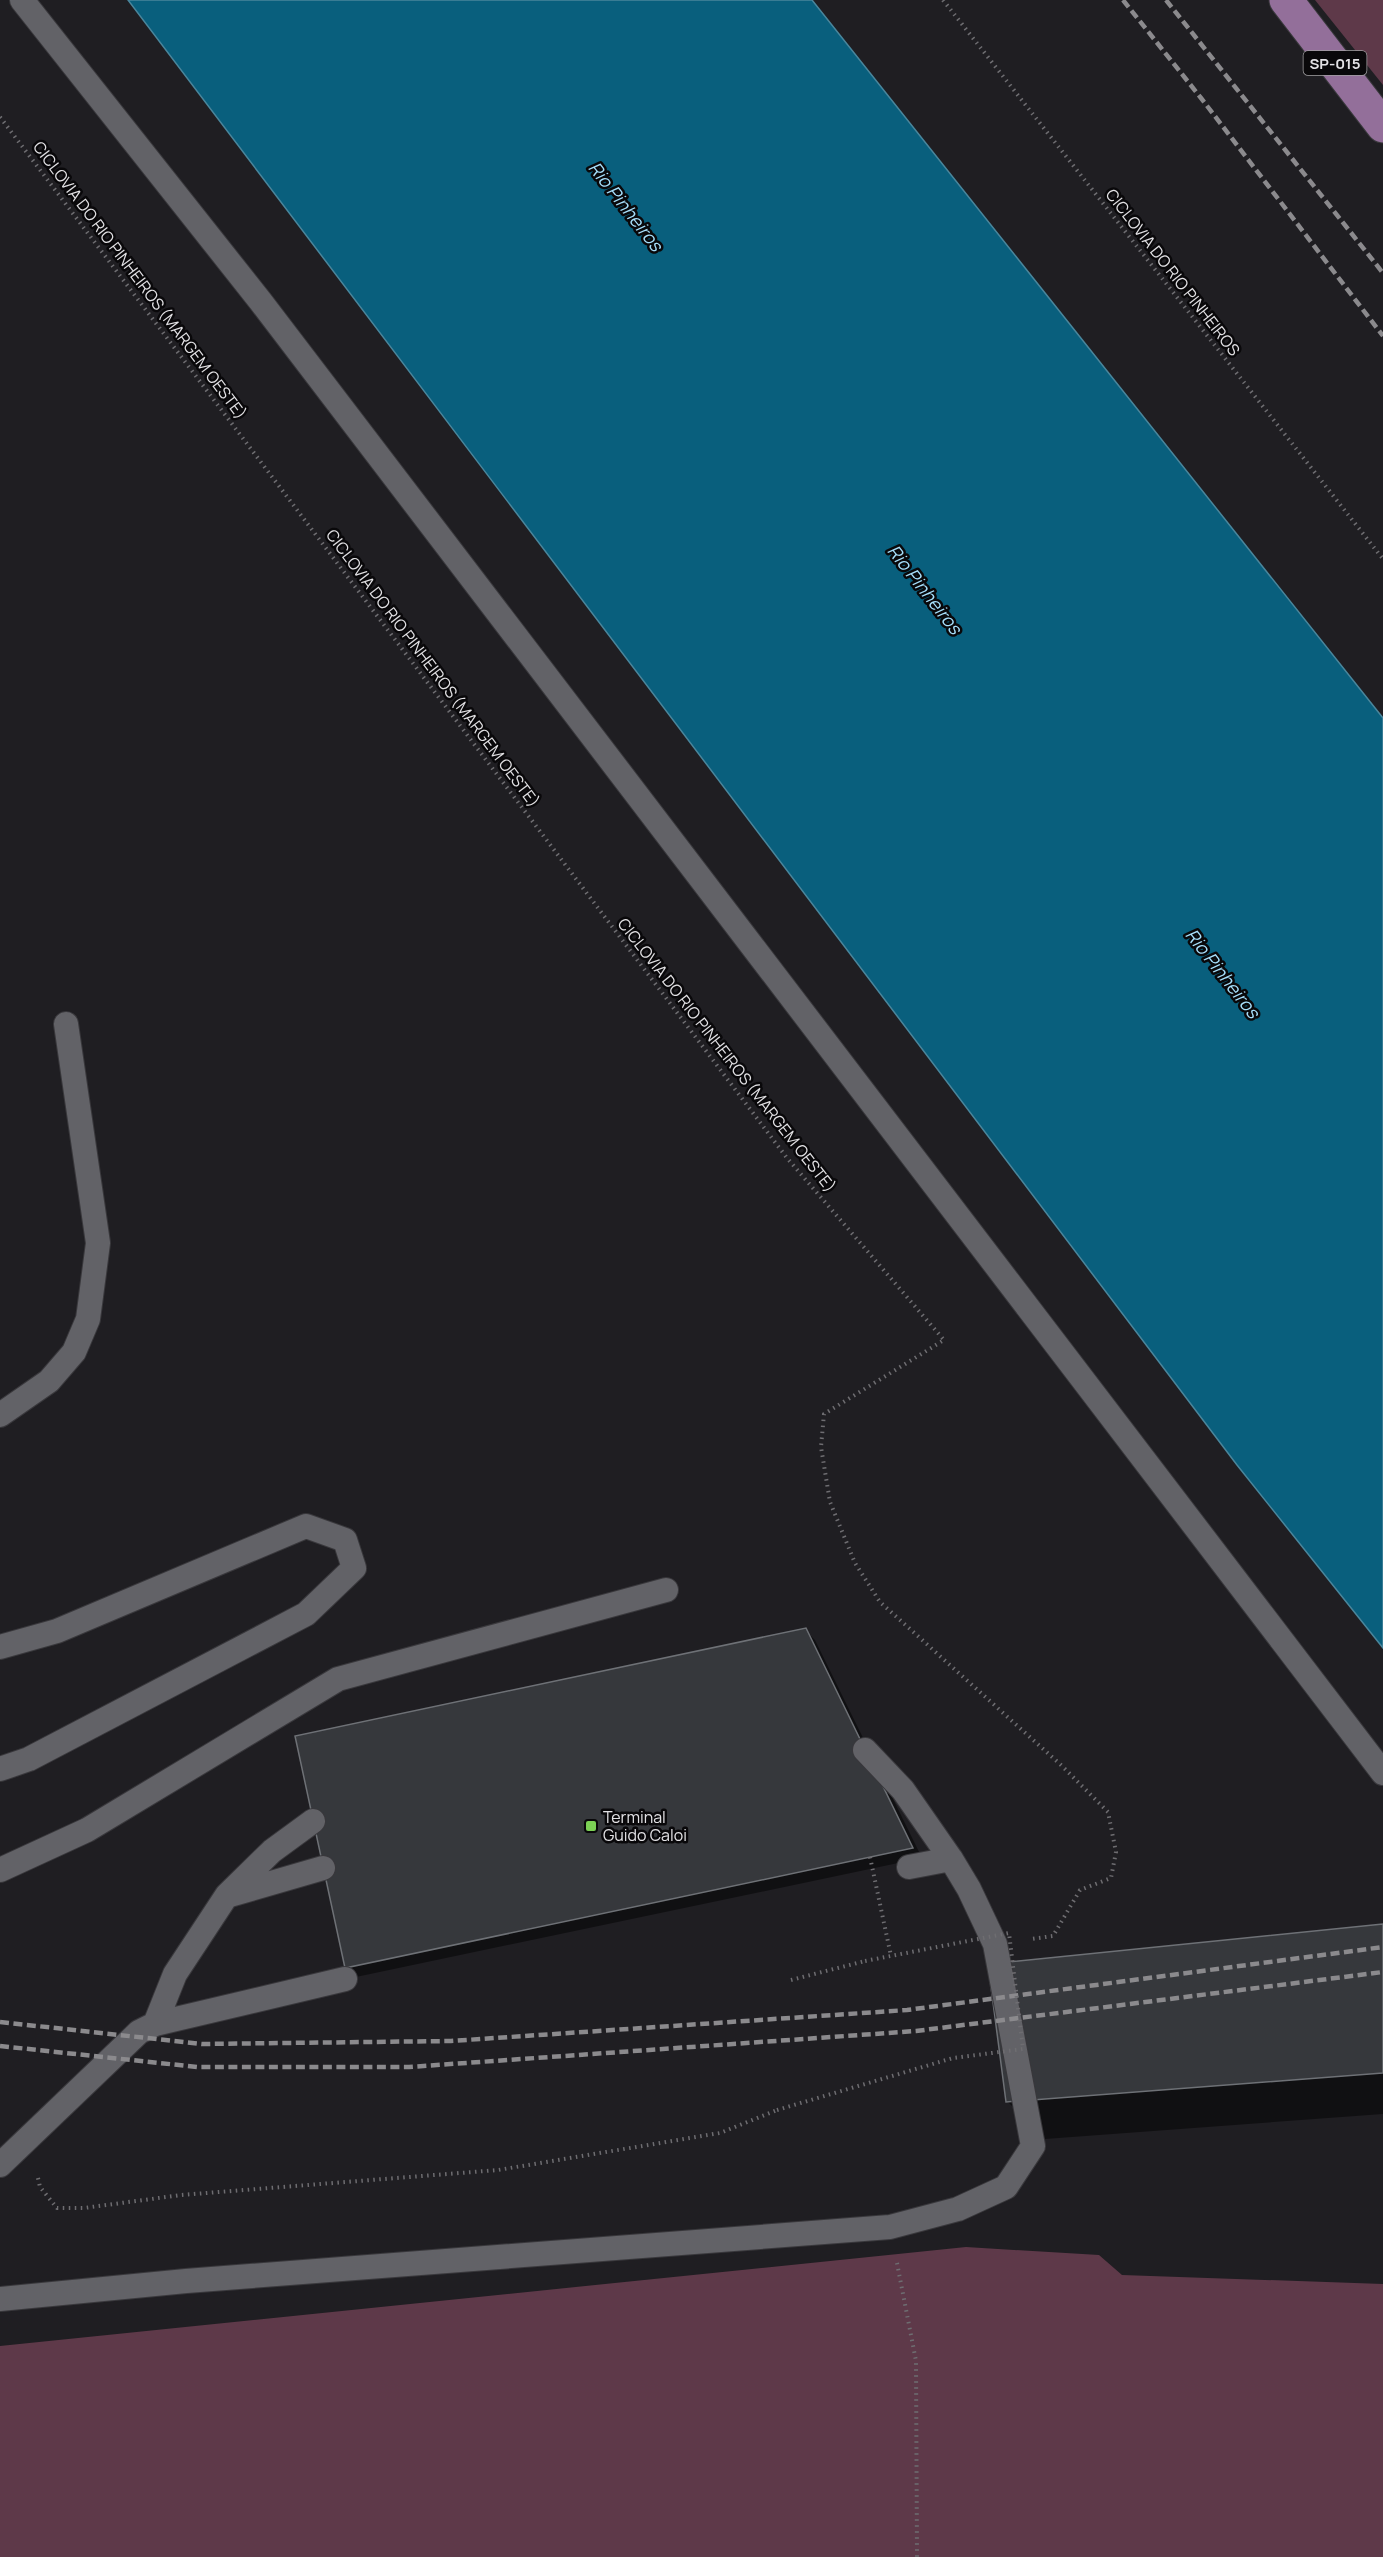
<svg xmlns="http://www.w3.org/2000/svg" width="1383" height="2557" font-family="Manrope,sans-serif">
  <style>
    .green { fill: #5e3949 }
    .water { fill: #095f7d; stroke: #4a869c; stroke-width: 1.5 }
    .shadow { fill: #0007 }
    .building { fill: #36383c; stroke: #6e7176; stroke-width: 1.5 }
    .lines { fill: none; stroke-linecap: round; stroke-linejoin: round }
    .service-casing { stroke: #39383c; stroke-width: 26 }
    .trunk-casing { stroke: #39383c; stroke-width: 35 }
    .path { stroke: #6e6d71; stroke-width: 4; stroke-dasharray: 1.5 4.5; stroke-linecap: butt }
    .service { stroke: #626267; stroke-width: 24 }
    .trunk { stroke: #936f9a; stroke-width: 33 }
    .rail { stroke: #8b8a8d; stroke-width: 4.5; stroke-dasharray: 9 4.5; stroke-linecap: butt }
    .path-bridge { stroke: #6e6d71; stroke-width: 4; stroke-dasharray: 1.5 4.5; stroke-linecap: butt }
    .poi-dot { fill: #7cd155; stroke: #09080a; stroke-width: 2 }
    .labels { text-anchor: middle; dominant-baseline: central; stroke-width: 5; stroke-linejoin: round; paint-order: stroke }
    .shield { fill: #09080a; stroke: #a2a1a3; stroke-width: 1.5 }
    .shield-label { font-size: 15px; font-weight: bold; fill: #e3e2e5 }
    .street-label { font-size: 16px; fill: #e3e2e5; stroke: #09080a }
    .poi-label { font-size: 16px; fill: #e3e2e5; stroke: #09080a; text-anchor: start }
    .water-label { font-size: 18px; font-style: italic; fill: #a6dffb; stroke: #09080a }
  </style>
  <rect width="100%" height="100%" fill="#1f1e22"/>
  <path class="green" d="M1315,0H1383V85Z
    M966,2247L1099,2255L1122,2275L1383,2284V2557H0V2346Z"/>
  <path class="water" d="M128,0H812L1383,718V1648L1237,1465Z"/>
  <path class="shadow" d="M805,1630L815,1640L922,1858L356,1977L346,1967Z
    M1383,1925V2114L1045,2139L1007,2101Z"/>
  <path class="building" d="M806,1628L913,1848L345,1968L295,1736Z
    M1383,1924V2073L1006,2102L988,1964Z"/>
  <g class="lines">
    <g class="service-casing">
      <path id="service" d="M22,0L261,302L1383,1773
        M0,1415L49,1381L74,1352L88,1319L98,1243L66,1024
        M0,1647L57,1631L306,1526L345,1540L354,1568L306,1614L29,1759L0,1769
        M909,1867L951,1859
        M0,1870L87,1830L338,1679L666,1590
        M230,1895L323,1868
        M155,2024L345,1979
        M0,2165L139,2032L155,2024L175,1974L227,1895L272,1851L313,1821
        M0,2299L186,2281L890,2227L958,2209L1006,2187L1033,2146L995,1944L969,1889L951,1859L903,1790L865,1750"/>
    </g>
    <g class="trunk-casing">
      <path id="trunk" d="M1286,0L1383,126"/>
    </g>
    <path class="path" d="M943,0L1383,559
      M0,117L787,1158L944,1340L824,1414L821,1447L830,1502L855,1563L880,1602L1062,1766L1108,1812L1116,1852L1111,1878L1080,1890L1053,1936L1031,1939
      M791,1980L865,1961
      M38,2178L40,2187L57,2208H84L181,2195L498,2170L720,2133L777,2110
      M897,2263L916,2361L917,2557"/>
    <use href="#service" class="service"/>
    <use href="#trunk" class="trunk"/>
    <path class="rail" d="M1123,0L1201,98L1383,336
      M1166,0L1383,273
      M0,2022L202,2044L451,2041L907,2010L1383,1947
      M0,2046L197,2067H409L916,2031L1383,1972"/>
    <path class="path-bridge" d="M870,1857L891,1956
      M777,2110L953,2058L1023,2049L1009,1933L865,1961"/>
  </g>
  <rect class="poi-dot" x="585" y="1820" width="12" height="12" rx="3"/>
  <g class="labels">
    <rect class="shield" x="1303.5" y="51" width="63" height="24" rx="4.5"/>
    <g class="shield-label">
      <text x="1335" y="63">SP-015</text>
    </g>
    <g class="street-label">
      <text transform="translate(1173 272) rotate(52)">CICLOVIA DO RIO PINHEIROS</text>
      <text transform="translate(140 280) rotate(53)">CICLOVIA DO RIO PINHEIROS (MARGEM OESTE)</text>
      <text transform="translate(433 668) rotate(53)">CICLOVIA DO RIO PINHEIROS (MARGEM OESTE)</text>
      <text transform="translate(727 1055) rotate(52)">CICLOVIA DO RIO PINHEIROS (MARGEM OESTE)</text>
    </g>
    <g class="poi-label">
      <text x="603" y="1817">Terminal<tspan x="603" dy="18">Guido Caloi</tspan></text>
    </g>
    <g class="water-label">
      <text transform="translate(626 206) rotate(52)">Rio Pinheiros</text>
      <text transform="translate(925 589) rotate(52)">Rio Pinheiros</text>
      <text transform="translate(1223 973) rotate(52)">Rio Pinheiros</text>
    </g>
  </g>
</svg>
